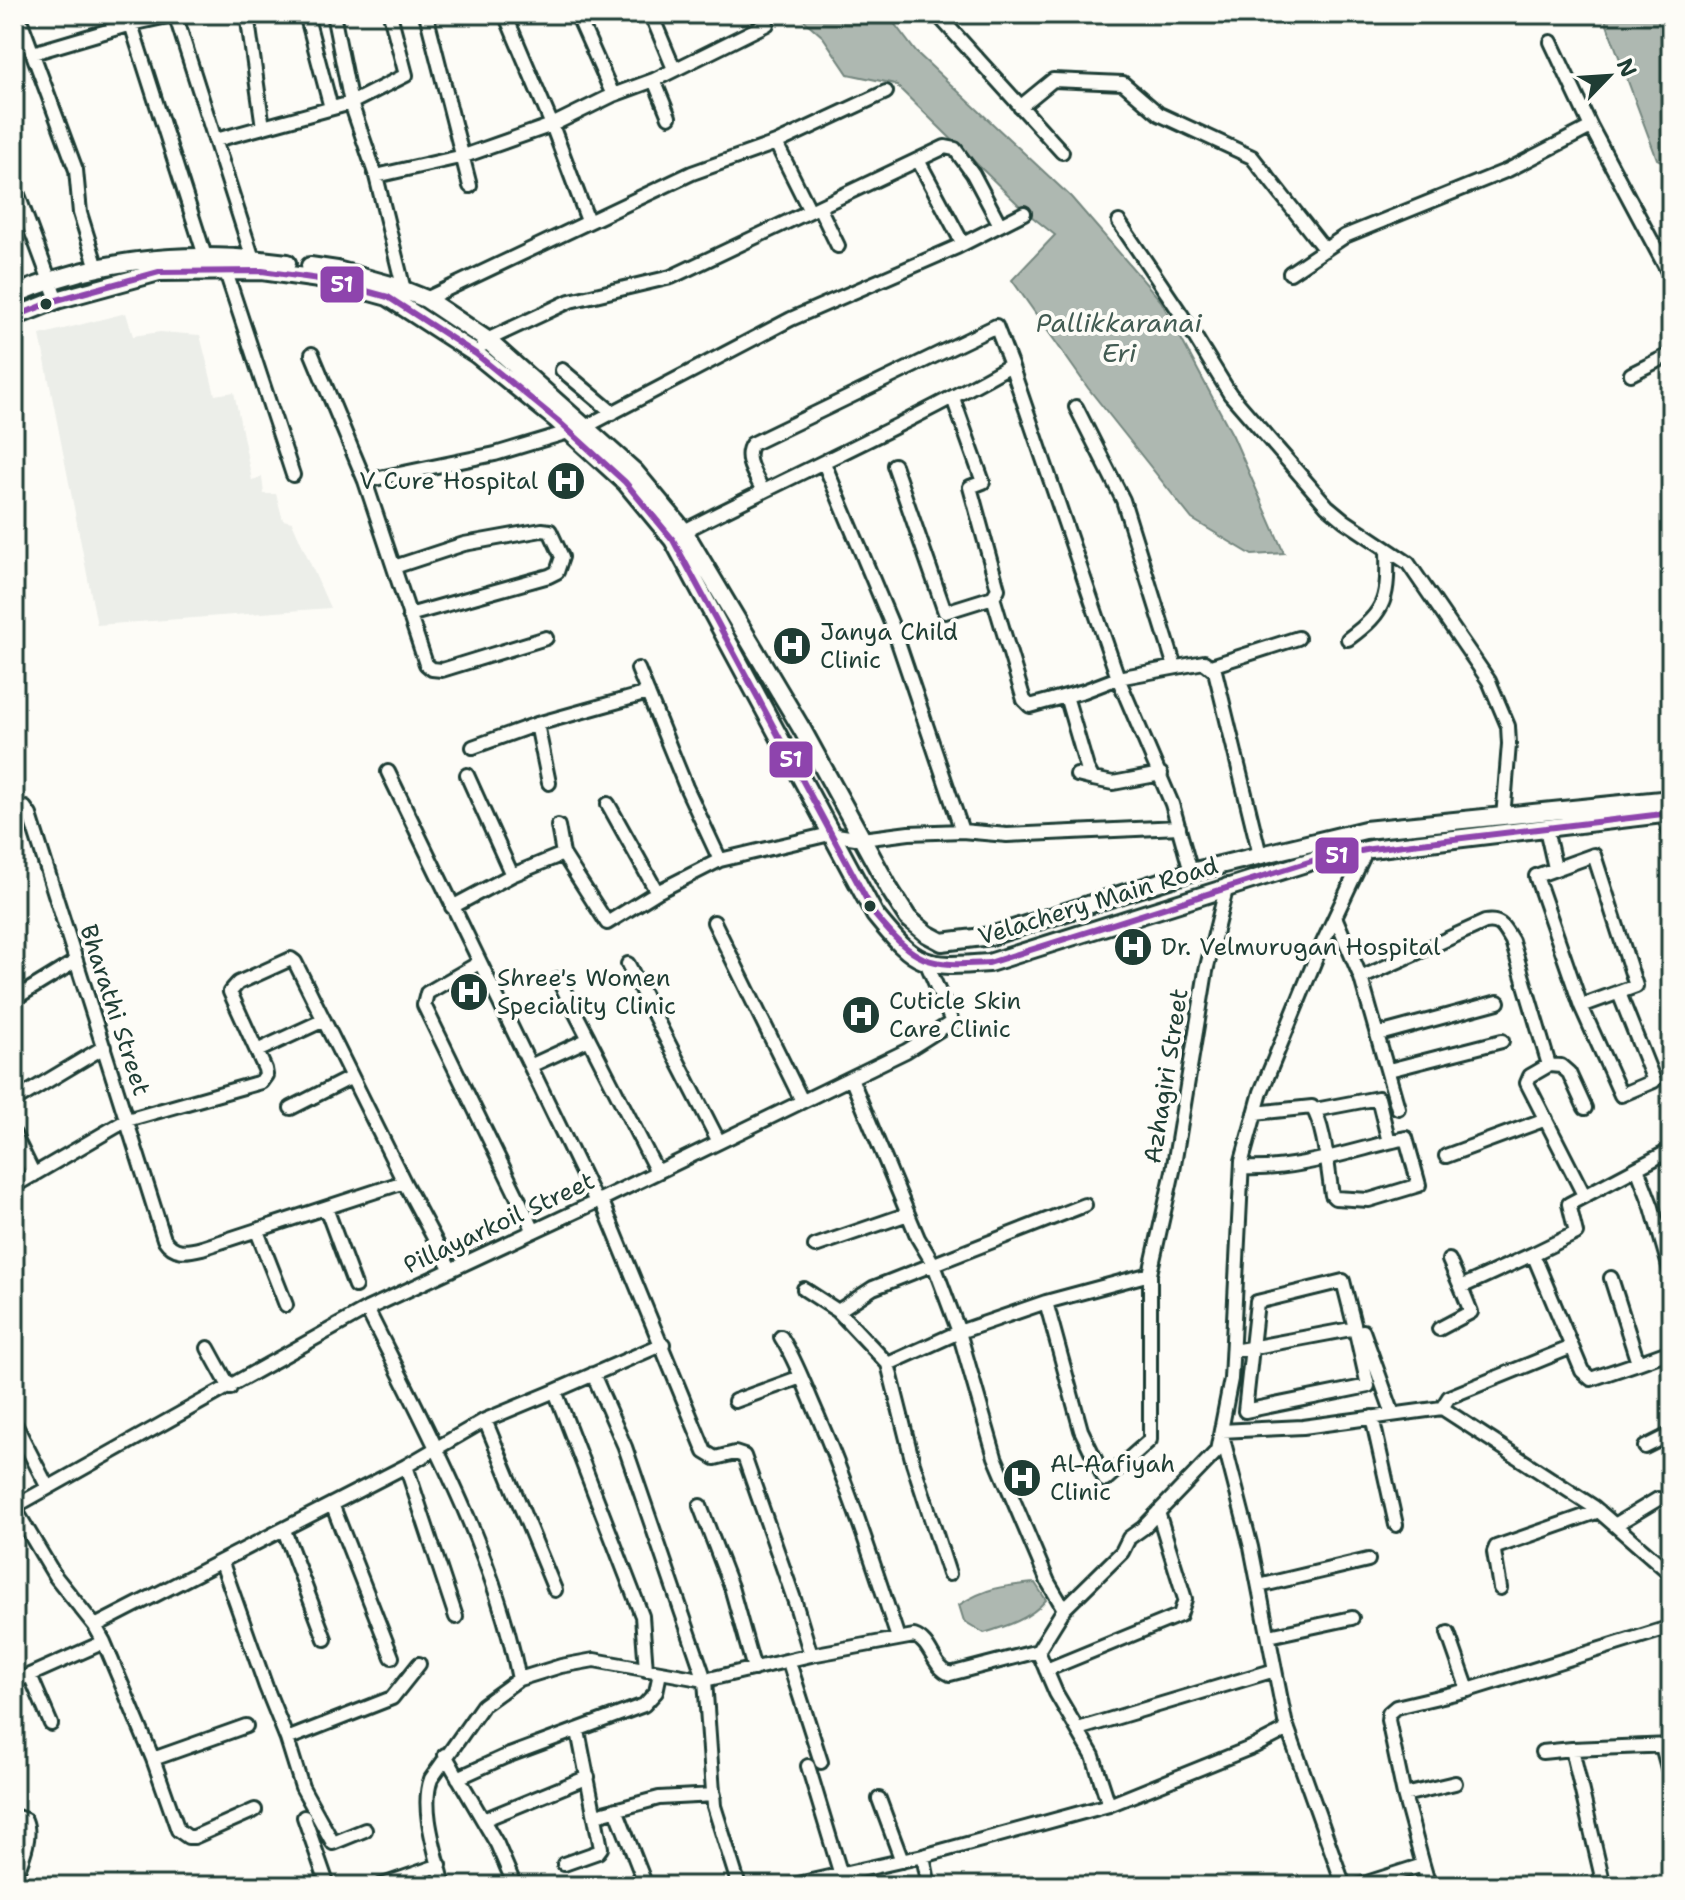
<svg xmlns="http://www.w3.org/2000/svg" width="1685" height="1900" font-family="'Shantell Sans',sans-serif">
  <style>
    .built { fill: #eceee9 }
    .water { fill: #aeb8b1; stroke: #75877f; stroke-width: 2 }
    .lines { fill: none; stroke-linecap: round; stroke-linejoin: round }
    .minor-casing { stroke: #1f3d34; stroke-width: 18 }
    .major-casing { stroke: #1f3d34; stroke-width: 22 }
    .minor { stroke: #fdfcf7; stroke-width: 12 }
    .major { stroke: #fdfcf7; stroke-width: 16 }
    .bus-1-casing { stroke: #fdfcf7; stroke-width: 12 }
    .bus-1 { stroke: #8e44ad; stroke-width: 6 }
    .bus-dot { fill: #1f3d34; stroke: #fdfcf7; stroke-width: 3 }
    .labels { text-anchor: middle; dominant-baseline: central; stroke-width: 8; stroke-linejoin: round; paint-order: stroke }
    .poi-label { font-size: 24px; fill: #1f3d34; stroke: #fdfcf7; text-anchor: start }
    .street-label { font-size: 24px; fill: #1f3d34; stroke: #fdfcf7 }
    .water-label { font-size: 26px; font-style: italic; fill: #435c53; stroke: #fdfcf7 }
    .line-badge { stroke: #fdfcf7; stroke-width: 3 }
    .badge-label { font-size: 22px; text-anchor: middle; font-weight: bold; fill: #fff }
  </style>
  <rect width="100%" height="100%" fill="#fdfcf7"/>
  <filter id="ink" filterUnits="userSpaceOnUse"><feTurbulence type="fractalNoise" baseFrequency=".0125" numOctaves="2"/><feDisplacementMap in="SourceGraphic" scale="16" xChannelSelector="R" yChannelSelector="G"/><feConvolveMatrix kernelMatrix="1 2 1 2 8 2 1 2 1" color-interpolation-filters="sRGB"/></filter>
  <g filter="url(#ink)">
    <path class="built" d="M126,313L133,336L160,332L200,335L215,395L234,392L252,480L262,477L264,494H276L283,520L292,522L330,608L97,625L40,335Z"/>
    <path class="water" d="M797,14H887L916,52L1071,197L1161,301L1233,436L1284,553L1252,555L1192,519L1088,388L1012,280L1055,235L1026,212L895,84L848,74L823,37Z
      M1603,14H1671V166L1657,159Z
      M1035,1583L1046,1600C1030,1619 1007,1626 984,1633L964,1621L959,1605C987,1587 1004,1586 1035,1583Z"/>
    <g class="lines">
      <g class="minor-casing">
        <path id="minor" d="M18,14L76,170L80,213L97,268
          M175,14L253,259
          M247,14L263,127
          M306,14L331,108
          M333,14L351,103L376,176L404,290
          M426,14L470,186
          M505,14L552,125L613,95L654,80L767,24
          M577,14L613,95
          M651,14L674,69
          M937,14L1062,152
          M131,24L205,256
          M1551,42L1591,127L1671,277
          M33,53L131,24L177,14
          M654,80L669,117
          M1020,107L1053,80L1123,83L1159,114L1252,157L1325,250
          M216,140L351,103L406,75L390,14
          M776,143L810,211
          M918,160L963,244
          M376,176L464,156L552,125L588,221
          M14,184L57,300
          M819,207L838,246
          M1119,222L1181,314L1230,394L1327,506L1345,521L1408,563L1489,681L1508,726L1509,744L1503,818
          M225,269L293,475
          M1290,273L1345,236L1508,170L1591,127
          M426,299L692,173L776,143L886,92
          M483,345L487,340L570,301L671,277L945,147L955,149L973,174L1000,225
          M312,354L365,481L426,664L432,669L442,670L546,638
          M562,370L613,413
          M1631,374L1671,354
          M953,398L983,482L970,487L998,589L993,597
          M1076,407L1123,500L1175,667
          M824,463L894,630L962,831
          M894,465L945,612L993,597L1024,700L1030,706L1084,691L1118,678L1172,804L1191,872
          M365,481L495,454L585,427L791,319L957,247L1024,213
          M763,491C756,476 742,458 752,444L996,326L1011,365
          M684,531C793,475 904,426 1011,365L1118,678L1204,662L1215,671L1260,855
          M394,567L464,544L542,530L550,531L562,557L557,572L549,576L409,615
          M1348,639C1388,610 1388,597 1387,549
          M1211,666L1298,638
          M638,669L686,787L720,860L830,834L862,839L909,833L962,831L1007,835L1179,827
          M1066,696L1087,768L1093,779L1113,783L1161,774
          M537,724L549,783
          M473,747L537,724L648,693
          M388,772L596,1202
          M467,775L512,875
          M1077,775L1093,779
          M14,804L25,808L30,815L164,1239C174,1254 186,1252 202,1248L404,1182L451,1270
          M608,804L657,892
          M1664,814L1671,837
          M558,826L563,854L607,923L657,892L720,860
          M1546,829L1555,868
          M1594,855L1636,986L1581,1006L1536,876Z
          M452,907L512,875L563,854
          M1336,919L1361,978L1398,1108
          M714,922L802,1101
          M479,963L427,993L424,1005L534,1231
          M628,964L719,1142
          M1361,978L1485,922C1501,919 1504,928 1512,941L1549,1065
          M558,979L589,1039
          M14,999L76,961
          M1581,1006L1621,1095L1654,1081L1619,993
          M1379,1034L1498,1002
          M257,1051L324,1020
          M530,1066L589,1039L657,1172
          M1389,1070L1502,1041
          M851,1078L918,1238L934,1265L959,1332L995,1457L1048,1582L1064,1609
          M14,1101L104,1047
          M291,1108L352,1077
          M1315,1110L1378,1098L1389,1142
          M14,1134L34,1175
          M1446,1156L1546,1119
          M1242,1168C1296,1171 1353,1150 1406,1138L1419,1185L1369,1200L1335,1198L1332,1195C1328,1172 1325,1126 1312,1107L1255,1113
          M1637,1168L1652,1207L1671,1273
          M14,1186L127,1120L261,1082L266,1075L265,1069L230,992L238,983L291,959L295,962L404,1182
          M1584,1195L1527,1083L1530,1076L1549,1065L1561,1066L1569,1073L1585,1108
          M601,1199L705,1452L715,1458L735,1453L744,1456L795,1602L811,1655
          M326,1208L355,1286
          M257,1231L286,1305
          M815,1246L908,1214
          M1449,1260L1461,1287L1533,1254
          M1150,1274L1046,1302L1081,1430L1105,1480L1150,1440V1274L1173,1171L1206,971L1227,885
          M1611,1278L1638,1363L1671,1351
          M804,1289L838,1311L873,1288L1085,1205
          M367,1309C426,1428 493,1547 519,1679
          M838,1311L888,1364L913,1463L949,1574
          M1439,1329L1471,1312L1461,1287
          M1363,1331L1393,1414
          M781,1337C797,1362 806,1390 818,1416C849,1488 873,1563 898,1638
          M1572,1347L1582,1371L1591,1379L1638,1363
          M208,1348L230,1388
          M1233,1351L1250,1348L1351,1329L1355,1328L1368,1386L1245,1411L1257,1302L1343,1281L1355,1328
          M888,1364L959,1332L1046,1302
          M593,1374L625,1447L705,1680L714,1806L739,1886
          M735,1401L801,1377
          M1442,1408L1449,1397L1572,1347L1533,1254L1576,1233L1569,1204L1671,1150
          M1372,1417L1396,1525
          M485,1420L555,1590
          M14,1422L48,1488
          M1645,1447L1671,1434
          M406,1466L456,1617
          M332,1504L392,1657
          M700,1506L731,1587L754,1669
          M14,1507L367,1309L596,1202L906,1051L952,1022L927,964
          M14,1507L55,1576L95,1626L104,1642L153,1759L178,1830L188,1837H194L255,1810
          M1615,1525L1658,1499
          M284,1530L325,1639
          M222,1563L266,1687L287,1739L392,1698L419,1664
          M1259,1586L1368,1560
          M1500,1588L1494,1552L1496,1547L1599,1511
          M95,1626L406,1466L485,1420L555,1391
          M1448,1633L1468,1690
          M1269,1636L1352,1618
          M789,1662L821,1762
          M646,1670L642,1616L555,1391L663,1344
          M1046,1670L1180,1615L1185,1599L1158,1512
          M30,1675L51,1724
          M14,1682L104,1642
          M1078,1729L1275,1670
          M287,1739L302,1787L333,1843L365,1830
          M1662,1746L1671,1779
          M1542,1752L1572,1749
          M445,1755L497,1844L515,1886
          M153,1759L246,1726
          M808,1766L841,1875
          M458,1778L504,1757L644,1705L656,1692L660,1673
          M1404,1795L1455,1783
          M879,1799L902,1861
          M1109,1805L1255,1746L1288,1729
          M616,1809L646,1886
          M596,1815L659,1798L714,1795
          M14,1816L25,1820C33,1838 20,1863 14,1880
          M304,1817L328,1886
          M483,1820L588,1777
          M923,1856L929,1886
          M564,1864L598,1852L601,1848L578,1731
          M1423,1865L1429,1886
          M380,1886L440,1865
          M444,1886C437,1855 420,1809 431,1779L483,1705L519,1679L561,1666L594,1660L705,1680L811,1655L914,1636C932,1642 932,1667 950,1674L1038,1651L1064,1609L1122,1552L1129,1538L1143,1528L1217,1451L1231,1379L1242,1161L1261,1092L1318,953L1366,851
          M789,1886L923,1856L1109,1805L1093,1756L1056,1693L1038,1651
          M1344,1886L1285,1721L1251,1547L1221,1431L1303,1427L1442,1408L1594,1507L1671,1574
          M1357,1886L1423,1865L1404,1795L1388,1720L1389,1713L1396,1707L1468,1690L1671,1627
          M1604,1886L1572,1749L1671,1745"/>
      </g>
      <g class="major-casing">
        <path id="major" d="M310,266L337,270L391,285L426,299L487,340L635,472L684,531L803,731L890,890L908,918L927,934L942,942L991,936L1191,872L1365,830L1671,799
          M14,295C100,257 194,250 287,263
          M14,317L57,300L159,272L262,271L326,280L388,297L476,354L557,420L625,482L673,540L875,915C917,967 924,968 989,963L1315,860L1371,849L1671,813"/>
      </g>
      <use href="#minor" class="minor"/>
      <use href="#major" class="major"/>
      <g class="bus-1-casing">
        <path id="bus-1" d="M14,317L57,300L159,272L262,271L326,280L388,297L476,354L557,420L625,482L673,540L875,915C915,963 927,967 989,963L1315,860L1371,849L1671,813"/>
      </g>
      <use href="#bus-1" class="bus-1"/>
    </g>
  </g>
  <defs>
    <g id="hospital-disc" transform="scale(2)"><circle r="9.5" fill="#1f3d34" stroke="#fdfcf7"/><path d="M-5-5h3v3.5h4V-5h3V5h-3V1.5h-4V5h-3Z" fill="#fff"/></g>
  </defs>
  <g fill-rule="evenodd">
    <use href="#hospital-disc" x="566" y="481"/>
    <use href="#hospital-disc" x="792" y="646"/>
    <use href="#hospital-disc" x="1133" y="947"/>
    <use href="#hospital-disc" x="469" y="992"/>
    <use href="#hospital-disc" x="861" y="1015"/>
    <use href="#hospital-disc" x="1022" y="1478"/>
  </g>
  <g class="bus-dot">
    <circle cx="46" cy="304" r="7"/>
    <circle cx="870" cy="906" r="7"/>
  </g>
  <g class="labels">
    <g class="poi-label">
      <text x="538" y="481" text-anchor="end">V Cure Hospital</text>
      <text x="820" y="632">Janya Child<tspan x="820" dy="28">Clinic</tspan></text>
      <text x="1161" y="947">Dr. Velmurugan Hospital</text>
      <text x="497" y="978">Shree's Women<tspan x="497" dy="28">Speciality Clinic</tspan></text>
      <text x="889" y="1001">Cuticle Skin<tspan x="889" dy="28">Care Clinic</tspan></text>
      <text x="1050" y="1464">Al-Aafiyah<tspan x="1050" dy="28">Clinic</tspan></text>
    </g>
    <g class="street-label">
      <text transform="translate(1098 901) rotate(-17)">Velachery Main Road</text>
      <text transform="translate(115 1010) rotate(72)">Bharathi Street</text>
      <text transform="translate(1166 1076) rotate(-81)">Azhagiri Street</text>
      <text transform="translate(499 1223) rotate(-25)">Pillayarkoil Street</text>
    </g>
    <g class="water-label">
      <text x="1119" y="322">Pallikkaranai<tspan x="1119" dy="30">Eri</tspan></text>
    </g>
  </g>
  <g class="line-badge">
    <rect x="319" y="265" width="46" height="39" rx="8" fill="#8e44ad"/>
    <rect x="768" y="740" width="46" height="39" rx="8" fill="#8e44ad"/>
    <rect x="1314" y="836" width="46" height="39" rx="8" fill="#8e44ad"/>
  </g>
  <g class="badge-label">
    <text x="342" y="292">51</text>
    <text x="791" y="767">51</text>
    <text x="1337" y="863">51</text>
  </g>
  <rect width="1685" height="1900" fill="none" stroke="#fdfcf7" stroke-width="48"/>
  <rect x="24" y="24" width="1637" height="1852" fill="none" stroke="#1f3d34" stroke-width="3" filter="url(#ink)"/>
  <g transform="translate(1609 76) rotate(65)" stroke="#fdfcf7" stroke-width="6" paint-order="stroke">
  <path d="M0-6L14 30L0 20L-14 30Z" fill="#1f3d34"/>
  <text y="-12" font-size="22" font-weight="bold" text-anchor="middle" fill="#1f3d34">N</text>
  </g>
</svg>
